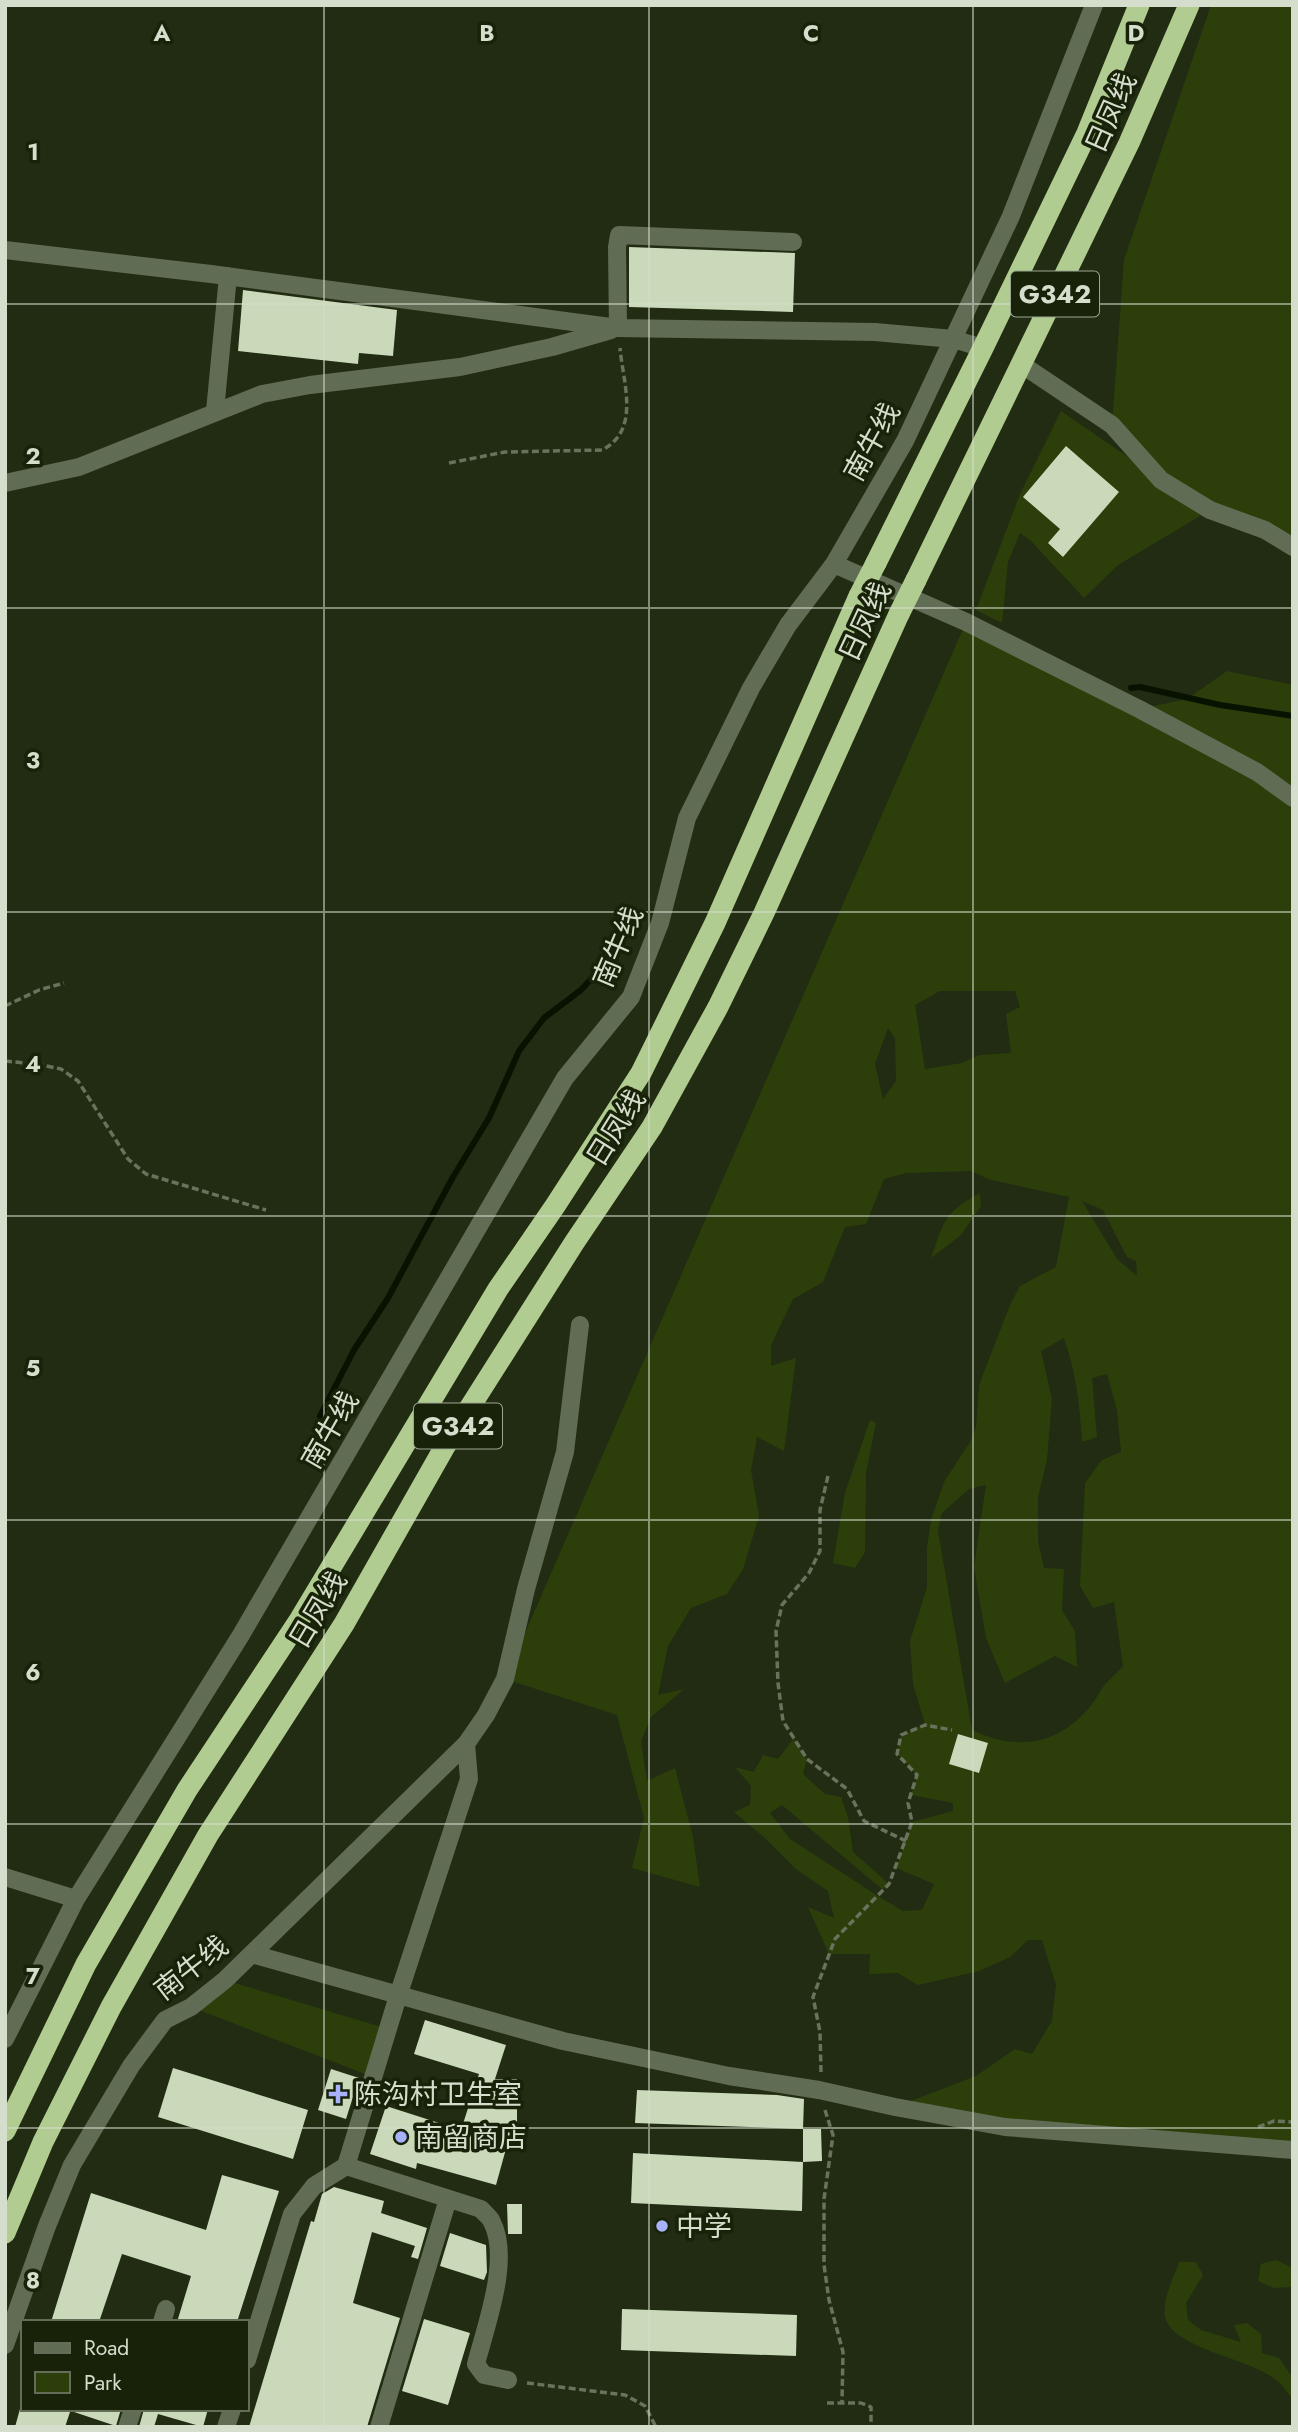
<svg xmlns="http://www.w3.org/2000/svg" width="1298" height="2432" font-family="Jost,'Noto Sans SC',sans-serif">
  <style>
    .green { fill: #2c3f0b; fill-rule: evenodd }
    .lines { fill: none; stroke-linecap: round; stroke-linejoin: round }
    .stream { stroke: #081200; stroke-width: 6 }
    .building { fill: #cad9b9 }
    .path { stroke: #68725c; stroke-width: 3.5; stroke-dasharray: 7 3.5; stroke-linecap: butt }
    .minor { stroke: #616c55; stroke-width: 18 }
    .highway { stroke: #b1cc91; stroke-width: 21 }
    .highway-bridge { stroke: #b1cc91; stroke-width: 21 }
    .grid { fill: none; stroke: #d5ddcd; stroke-width: 2; stroke-opacity: 0.55 }
    .poi-dot { fill: #a7b1fc; stroke: #182208; stroke-width: 2.5 }
    .labels { text-anchor: middle; dominant-baseline: central; stroke-width: 7; stroke-linejoin: round; paint-order: stroke }
    .shield { fill: #182208; stroke: #9ca592; stroke-width: 2 }
    .shield-label { font-size: 26px; font-weight: bold; fill: #d5ddcd }
    .street-label { font-size: 28px; fill: #d5ddcd; stroke: #182208 }
    .poi-label { font-size: 28px; fill: #d5ddcd; stroke: #182208; text-anchor: start }
    .grid-label { font-size: 23px; text-anchor: middle; font-weight: bold; fill: #d5ddcd; stroke: #182208; stroke-width: 7; stroke-linejoin: round; paint-order: stroke }
  </style>
  <rect width="100%" height="100%" fill="#212c12"/>
  <path class="green" d="M1211,5H1293V547L1210,510L1118,565L1084,598L1031,541L1020,533L1008,562L1002,623L976,610L1020,494L1061,411L1157,477L1112,425L1124,260Z
    M966,622L1139,709L1187,699L1227,671L1293,685V2150L895,2107L976,2076L1015,2049L1032,2054L1052,2021L1056,1985L1042,1940H1028L1010,1957L979,1971L918,1985L898,1973L869,1974L870,1954H829L808,1907L834,1918L828,1891L796,1869L766,1839L734,1812L750,1805L751,1786L735,1767L754,1772L763,1755L778,1759L794,1738L807,1759L803,1774L825,1794L841,1797L848,1817L853,1852L889,1884L883,1890L782,1805L770,1813L790,1839L878,1896L903,1911L922,1910L934,1884L896,1868L912,1822L953,1811V1803L911,1795L917,1775L897,1754L901,1735L925,1724L913,1684L910,1641L927,1587V1548L931,1520L944,1482L970,1442L976,1427L979,1385L1010,1305L1020,1286L1056,1267L1069,1197L988,1179L971,1171L906,1173L884,1179L866,1224L845,1227L823,1282L793,1299L771,1345V1366L796,1358L784,1451L757,1437L751,1470L759,1516L743,1569L727,1594L691,1608L668,1646L658,1695L684,1689L651,1717L641,1741L647,1781L675,1768L693,1837L700,1887L632,1868L644,1818L617,1715L505,1679ZM940,991H1015L1020,1007L1006,1014L1011,1053L980,1055L962,1063L925,1069L915,1005ZM888,1028L895,1038L896,1081L883,1099L875,1064ZM1082,1201L1103,1210L1127,1257L1136,1261L1137,1276L1117,1259ZM1064,1338C1076,1372 1080,1406 1082,1442L1097,1437L1092,1378L1107,1374L1117,1410L1121,1452L1102,1460L1085,1483L1080,1586L1093,1608L1114,1602L1123,1666C1116,1674 1107,1681 1101,1690C1098,1694 1096,1699 1092,1704C1060,1745 1018,1752 972,1730L938,1531L942,1513L969,1489L986,1485L974,1567L986,1638L1005,1683L1055,1656L1077,1667L1075,1631L1062,1610L1064,1569L1044,1568L1038,1541V1497L1047,1460L1052,1399L1041,1351Z
    M980,1193L981,1206L961,1235L931,1258C944,1222 943,1213 980,1193Z
    M870,1420L876,1423L866,1473L865,1552L855,1568L833,1563L845,1493Z
    M225,1980L388,2029L373,2077L191,2007Z
    M1276,2260L1293,2268V2287L1274,2288L1258,2281L1261,2264Z
    M1179,2262H1196L1203,2275L1186,2303L1188,2320L1201,2330L1241,2342L1234,2325L1247,2323L1261,2334L1262,2353L1279,2358L1293,2378V2400C1288,2393 1282,2384 1275,2379C1250,2359 1177,2349 1166,2320C1160,2303 1174,2277 1179,2262Z"/>
  <g class="lines">
    <path class="stream" d="M1131,688L1140,687L1220,705L1293,716
      M320,1416L354,1350L388,1298L453,1177L489,1118L519,1051L544,1018L581,990L613,955"/>
  </g>
  <path class="building" d="M629,247L795,253L793,312L629,307Z
    M243,290L397,310L393,356L359,353L358,364L238,351Z
    M1066,446L1119,492L1063,557L1048,543L1060,529L1023,497Z
    M958,1734L988,1743L979,1773L949,1764Z
    M425,2020L506,2045L495,2079H517V2127H512L496,2185L417,2163L416,2169L370,2154L386,2106L461,2130L479,2074L414,2054Z
    M173,2068L308,2110L293,2159L158,2117Z
    M331,2069L359,2078L346,2119L318,2110Z
    M637,2090L777,2095L804,2099L803,2129L635,2123Z
    M803,2129H821L822,2161L803,2162Z
    M633,2153L803,2162L802,2211L631,2203Z
    M222,2175L279,2191L237,2322H177L191,2276L122,2254L99,2322H51L91,2193L206,2230Z
    M334,2187L384,2201L381,2213L427,2228L418,2259L411,2257L415,2246L372,2232L353,2303L400,2318L367,2427H249L311,2221L314,2222L322,2194Z
    M507,2204H522V2234H508Z
    M450,2233L486,2245L487,2272L484,2280L440,2266Z
    M622,2309L797,2315L796,2356L621,2350Z
    M424,2319L470,2333L448,2405L402,2391Z
    M20,2409H71L65,2427H15Z
    M75,2409H121L116,2426L74,2412Z
    M144,2409H208L203,2427L158,2414L154,2427H139Z"/>
  <g class="lines">
    <path class="path" d="M449,463L505,452L602,450C641,430 623,383 620,348
      M5,1006L39,990L64,983
      M5,1061L37,1064L61,1069L78,1081L128,1159L146,1174L266,1210
      M828,1476L820,1510V1551L809,1573L782,1605L776,1631L778,1683L783,1721L807,1759L847,1789L864,1821L906,1841
      M821,2072L820,2032L813,1997L835,1939L889,1884L912,1822L908,1803L917,1775L897,1754L901,1735L925,1725L952,1730
      M825,2110L833,2135L824,2199V2265L829,2300L843,2352L842,2402
      M1258,2127L1274,2121L1293,2122
      M527,2383L625,2395L645,2406L656,2427
      M827,2403H861L871,2407V2427"/>
    <path class="minor" d="M5,250L211,274L618,328L875,332L953,339L983,348
      M618,328L617,247L619,235L793,242
      M1021,364L1112,425L1161,480L1210,510L1265,530L1293,547
      M215,411L228,276
      M5,483L79,467L262,394L310,385L460,367L552,347L611,330
      M834,564L966,622L1139,709L1257,772L1293,798
      M5,1877L76,1899L5,2039
      M76,1899L241,1635L565,1078L631,997L660,923L687,818L751,688L788,625L834,564L905,441L1011,216L1094,5
      M252,1954L563,2041L729,2076L819,2090L895,2107L1005,2127L1293,2150
      M346,2166L481,2209C484,2213 490,2217 492,2222C511,2259 486,2325 476,2364L484,2375L508,2380
      M162,2322L166,2309
      M5,2345L47,2226L72,2165L131,2066L165,2020L191,2007L225,1980L466,1744L486,1715L505,1679L526,1589L565,1452L580,1325
      M247,2360L292,2214L314,2186L346,2166L398,1996L469,1779L466,1744
      M127,2427L133,2409
      M226,2427L232,2409
      M379,2427L448,2199"/>
    <path class="highway" d="M876,563L983,348L1087,133L1139,5
      M916,580L1129,143L1189,5
      M5,2131L86,1964L187,1790L300,1619L498,1289L555,1206L641,1073L715,923L859,596
      M5,2233L43,2142L111,2007L208,1835L344,1624L444,1448L574,1243L652,1127L718,1007L764,913L899,614"/>
    <path class="highway-bridge" d="M859,596L876,563
      M899,614L916,580"/>
  </g>
  <path class="grid" d="M324,5V2427M649,5V2427M973,5V2427M5,304H1293M5,608H1293M5,912H1293M5,1216H1293M5,1520H1293M5,1824H1293M5,2128H1293"/>
  <g class="poi-dot">
    <path d="M334.5 2083.5h7v7h7v7h-7v7h-7v-7h-7v-7h7z"/>
    <circle cx="401" cy="2137" r="7"/>
    <circle cx="662" cy="2226" r="7"/>
  </g>
  <g class="labels">
    <g class="shield">
      <rect x="1011" y="271.5" width="88" height="45" rx="5"/>
      <rect x="414" y="1403.5" width="88" height="45" rx="5"/>
    </g>
    <g class="shield-label">
      <text x="1055" y="294">G342</text>
      <text x="458" y="1426">G342</text>
    </g>
    <g class="street-label">
      <text transform="translate(1111 113) rotate(-66)">日凤线</text>
      <text transform="translate(872 442) rotate(-61)">南牛线</text>
      <text transform="translate(865 622) rotate(-65)">日凤线</text>
      <text transform="translate(618 947) rotate(-67)">南牛线</text>
      <text transform="translate(616 1128) rotate(-58)">日凤线</text>
      <text transform="translate(330 1430) rotate(-60)">南牛线</text>
      <text transform="translate(318 1610) rotate(-59)">日凤线</text>
      <text transform="translate(191 1968) rotate(-38)">南牛线</text>
    </g>
    <g class="poi-label">
      <text x="354" y="2094">陈沟村卫生室</text>
      <text x="415" y="2137">南留商店</text>
      <text x="676" y="2226">中学</text>
    </g>
  </g>
  <g class="grid-label">
    <text x="162" y="41">A</text>
    <text x="487" y="41">B</text>
    <text x="811" y="41">C</text>
    <text x="1136" y="41">D</text>
    <text x="33" y="160">1</text>
    <text x="33" y="464">2</text>
    <text x="33" y="768">3</text>
    <text x="33" y="1072">4</text>
    <text x="33" y="1376">5</text>
    <text x="33" y="1680">6</text>
    <text x="33" y="1984">7</text>
    <text x="33" y="2288">8</text>
  </g>
  <rect width="1298" height="2432" fill="none" stroke="#d5ddcd" stroke-width="14"/>
  <rect x="21" y="2320" width="228" height="91" fill="#182208" stroke="#646d57" stroke-width="2"/>
  <rect x="35" y="2343" width="35" height="10" fill="#616c55" stroke="#646d57" stroke-width="2"/>
  <text x="84" y="2355" font-size="21" fill="#d5ddcd">Road</text>
  <rect x="35" y="2372" width="35" height="21" fill="#2c3f0b" stroke="#646d57" stroke-width="2"/>
  <text x="84" y="2390" font-size="21" fill="#d5ddcd">Park</text>
</svg>
